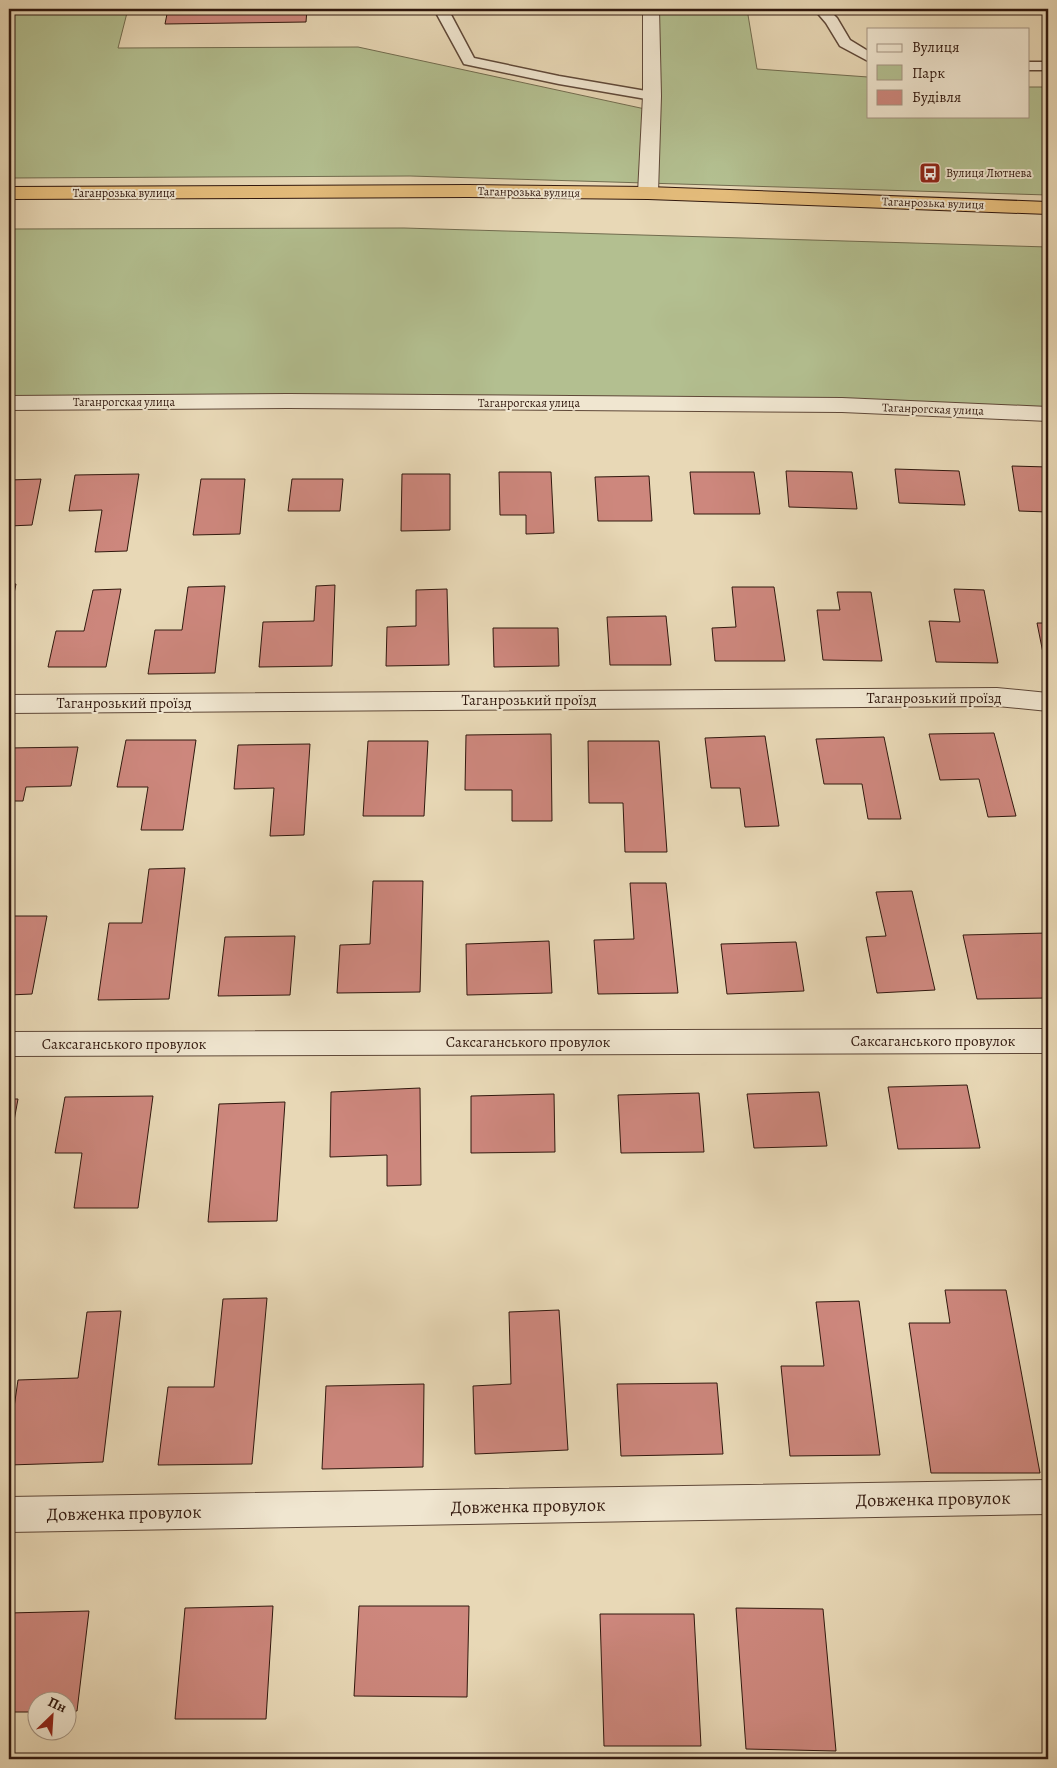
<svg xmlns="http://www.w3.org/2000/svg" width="1057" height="1768" font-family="Alegreya,serif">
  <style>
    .green { fill: #b3bf90; stroke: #726c4f }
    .building { fill: #cd877d; stroke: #31180e }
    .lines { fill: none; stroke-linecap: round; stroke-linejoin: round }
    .service-casing { stroke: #5f4838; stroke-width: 3 }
    .minor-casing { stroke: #5f4838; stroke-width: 2 }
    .trunk-casing { stroke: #31180e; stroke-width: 2 }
    .service { fill: #f0e6d0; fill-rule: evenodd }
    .minor { fill: #f0e6d0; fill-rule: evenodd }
    .trunk { fill: #e4bc7b; fill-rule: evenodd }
    .labels { text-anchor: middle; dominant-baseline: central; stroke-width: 4; stroke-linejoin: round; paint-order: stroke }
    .far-poi-label { font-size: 12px; fill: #31180e; stroke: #f0e6d0; text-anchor: start }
    .far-street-label { font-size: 12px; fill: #31180e; stroke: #f0e6d0 }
    .street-label { font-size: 15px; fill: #31180e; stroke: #f0e6d0 }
    .near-street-label { font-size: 18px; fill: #31180e; stroke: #f0e6d0 }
  </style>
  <rect width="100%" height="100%" fill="#e8d8b6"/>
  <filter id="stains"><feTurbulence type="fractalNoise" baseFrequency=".004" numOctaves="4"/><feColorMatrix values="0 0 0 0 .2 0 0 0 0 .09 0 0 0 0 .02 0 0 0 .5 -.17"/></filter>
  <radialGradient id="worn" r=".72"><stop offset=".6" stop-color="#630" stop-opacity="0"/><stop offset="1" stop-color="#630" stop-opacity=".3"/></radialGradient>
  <path class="green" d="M9,9H128L118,48L358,47L659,112L648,9H747L757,69L868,77V116H1028V87H1048V195L410,176L9,178Z
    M404,228L1048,247V409C702,394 355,398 9,399V229Z"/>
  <path class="building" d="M168,9H307L306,22L165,24Z
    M1012,466L1048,467V512L1019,511Z
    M895,469L959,471L965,505L899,503Z
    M786,471L852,472L857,509L789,507Z
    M499,472H551L554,533L526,534V515H500Z
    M690,472H754L760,514H694Z
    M139,474L127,551L95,552L102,510L69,511L75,475Z
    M402,474H450V530L401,531Z
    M649,476L652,521H598L595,477Z
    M41,479L32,525L9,526V480Z
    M201,479H245L240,534L193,535Z
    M292,479H343L340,511H288Z
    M9,584H16L9,617Z
    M335,585L332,666L259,667L263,622L314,621L316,586Z
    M225,586L215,673L148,674L155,630H182L188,587Z
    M732,587H774L785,661H715L712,628L736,627Z
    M121,589L106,667H48L56,631H84L93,590Z
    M447,589L449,665L386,666L387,627L416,626V590Z
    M954,589L984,590L998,663L936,662L929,621L960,622Z
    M837,592H871L882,661L823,660L817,610H840Z
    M666,616L671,665H610L607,617Z
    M1037,623H1048V663H1045Z
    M493,628H558L559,666L494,667Z
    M994,733L1016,816L988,817L979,779L940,780L929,734Z
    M551,734L552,821H512V790H465L466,735Z
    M765,736L779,826L745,827L740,788H711L705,738Z
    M884,737L901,819H868L862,784H824L816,739Z
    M126,740H196L183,830H141L148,787H117Z
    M368,741H428L424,816H363Z
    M588,741H659L667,852H625L623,803H589Z
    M310,744L304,835L270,836L274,788L234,789L238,745Z
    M78,747L71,786L26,787L23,801H9V748Z
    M185,868L169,999L98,1000L109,923H142L149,869Z
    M373,881H423L420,992L337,993L340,945L370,944Z
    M630,883H666L678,993L598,994L594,940L634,939Z
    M912,891L935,990L877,993L866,937L886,936L876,892Z
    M9,916H47L32,994L9,995Z
    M1047,933L1048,998L977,999L963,935Z
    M295,936L290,995L218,996L225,937Z
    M549,941L552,993L467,995L466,944Z
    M796,942L804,991L727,994L721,944Z
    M967,1085L980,1148L898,1149L888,1087Z
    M420,1088L421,1185L387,1186V1155L330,1157L331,1092Z
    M819,1092L827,1146L754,1148L747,1094Z
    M699,1093L704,1152L621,1153L618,1095Z
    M554,1094L555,1152L471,1153V1096Z
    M153,1096L138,1208H74L82,1153H55L65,1097Z
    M9,1099H18L9,1148Z
    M285,1102L277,1221L208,1222L219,1104Z
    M945,1290H1006L1040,1473H931L909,1323H950Z
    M267,1298L252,1464L158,1465L168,1387H214L223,1299Z
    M859,1301L880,1455L790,1456L781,1366H824L816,1302Z
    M559,1310L568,1450L475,1454L473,1386L511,1384L509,1312Z
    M121,1311L103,1462L9,1465V1442L18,1380L78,1378L87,1312Z
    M717,1383L723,1454L621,1456L617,1384Z
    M424,1384L423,1467L322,1469L326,1386Z
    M273,1606L266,1719H175L185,1608Z
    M359,1606H469L467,1697L354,1696Z
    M736,1608L823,1609L836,1751L746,1749Z
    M89,1611L77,1711H68V1700H38V1712H9V1613Z
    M600,1614H694L701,1746H604Z"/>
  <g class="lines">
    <g class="service-casing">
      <path id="service" d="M434,9H448L474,58L559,76L652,92L657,93L659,96L657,99L652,100L559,84L464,64Z
        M814,9H828L837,18L850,40L868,51V61L840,46L826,23Z
        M1028,62H1048V70H1028Z"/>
    </g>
    <g class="minor-casing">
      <path id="minor" d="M643,9H659L661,96L658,193L655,197L648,199L641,197L638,193L643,96Z
        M288,394L842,398L1048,407V421L842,412L288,408L9,410V396Z
        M997,688L1048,693V711L997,706L9,713V695Z
        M1048,1029V1053L9,1056V1032Z
        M1048,1480V1514L9,1532V1497Z"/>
    </g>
    <g class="trunk-casing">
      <path id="trunk" d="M468,185L648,187L1048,202V214L648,199L468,197L9,199V187Z"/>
    </g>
    <use href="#service" class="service"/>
    <use href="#minor" class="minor"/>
    <use href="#trunk" class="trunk"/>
  </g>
  <defs>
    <g id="bus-square" transform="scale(1.125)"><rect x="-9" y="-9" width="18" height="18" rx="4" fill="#8f2418" stroke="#f0e6d0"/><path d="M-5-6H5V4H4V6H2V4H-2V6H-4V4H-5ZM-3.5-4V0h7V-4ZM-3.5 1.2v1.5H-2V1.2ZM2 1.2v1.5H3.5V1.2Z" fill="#fff"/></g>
  </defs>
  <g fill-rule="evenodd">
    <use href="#bus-square" x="930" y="173"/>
  </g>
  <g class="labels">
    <g class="far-poi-label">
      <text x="946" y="173">Вулиця Лютнева</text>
    </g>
    <g class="far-street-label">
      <text transform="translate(529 192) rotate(1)">Таганрозька вулиця</text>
      <text x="124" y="193">Таганрозька вулиця</text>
      <text transform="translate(933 203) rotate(2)">Таганрозька вулиця</text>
      <text x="124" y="402">Таганрогская улица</text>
      <text x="529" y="403">Таганрогская улица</text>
      <text transform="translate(933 409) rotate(2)">Таганрогская улица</text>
    </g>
    <g class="street-label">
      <text x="934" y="698">Таганрозький проїзд</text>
      <text x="529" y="700">Таганрозький проїзд</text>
      <text x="124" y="703">Таганрозький проїзд</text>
      <text x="933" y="1041">Саксаганського провулок</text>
      <text x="528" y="1042">Саксаганського провулок</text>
      <text x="124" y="1044">Саксаганського провулок</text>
    </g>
    <g class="near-street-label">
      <text transform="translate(933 1499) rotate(-1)">Довженка провулок</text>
      <text transform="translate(528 1506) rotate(-1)">Довженка провулок</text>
      <text transform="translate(124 1513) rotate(-1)">Довженка провулок</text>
    </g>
  </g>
  <rect width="1057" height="1768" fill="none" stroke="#e8d8b6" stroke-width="30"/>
  <rect x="10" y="10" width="1037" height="1748" fill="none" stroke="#31180e" stroke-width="2.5"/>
  <rect x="15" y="15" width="1027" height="1738" fill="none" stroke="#31180e"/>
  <rect x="867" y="28" width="162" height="90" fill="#f0e6d0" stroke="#a49482"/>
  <rect x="877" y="44" width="25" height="8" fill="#f0e6d0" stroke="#a49482"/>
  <text x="912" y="52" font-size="15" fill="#31180e">Вулиця</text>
  <rect x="877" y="65" width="25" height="15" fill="#b3bf90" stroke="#a49482"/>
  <text x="912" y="78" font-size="15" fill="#31180e">Парк</text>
  <rect x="877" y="90" width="25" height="15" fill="#cd877d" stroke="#a49482"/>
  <text x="912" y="102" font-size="15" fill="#31180e">Будівля</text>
  <g transform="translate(52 1716) rotate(25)"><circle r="24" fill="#f0e6d0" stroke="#a49482"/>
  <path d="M0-4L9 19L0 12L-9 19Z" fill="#8f2418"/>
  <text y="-8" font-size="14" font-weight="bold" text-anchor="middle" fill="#31180e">Пн</text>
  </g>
  <rect width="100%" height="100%" filter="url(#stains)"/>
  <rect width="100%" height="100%" fill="url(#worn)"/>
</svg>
